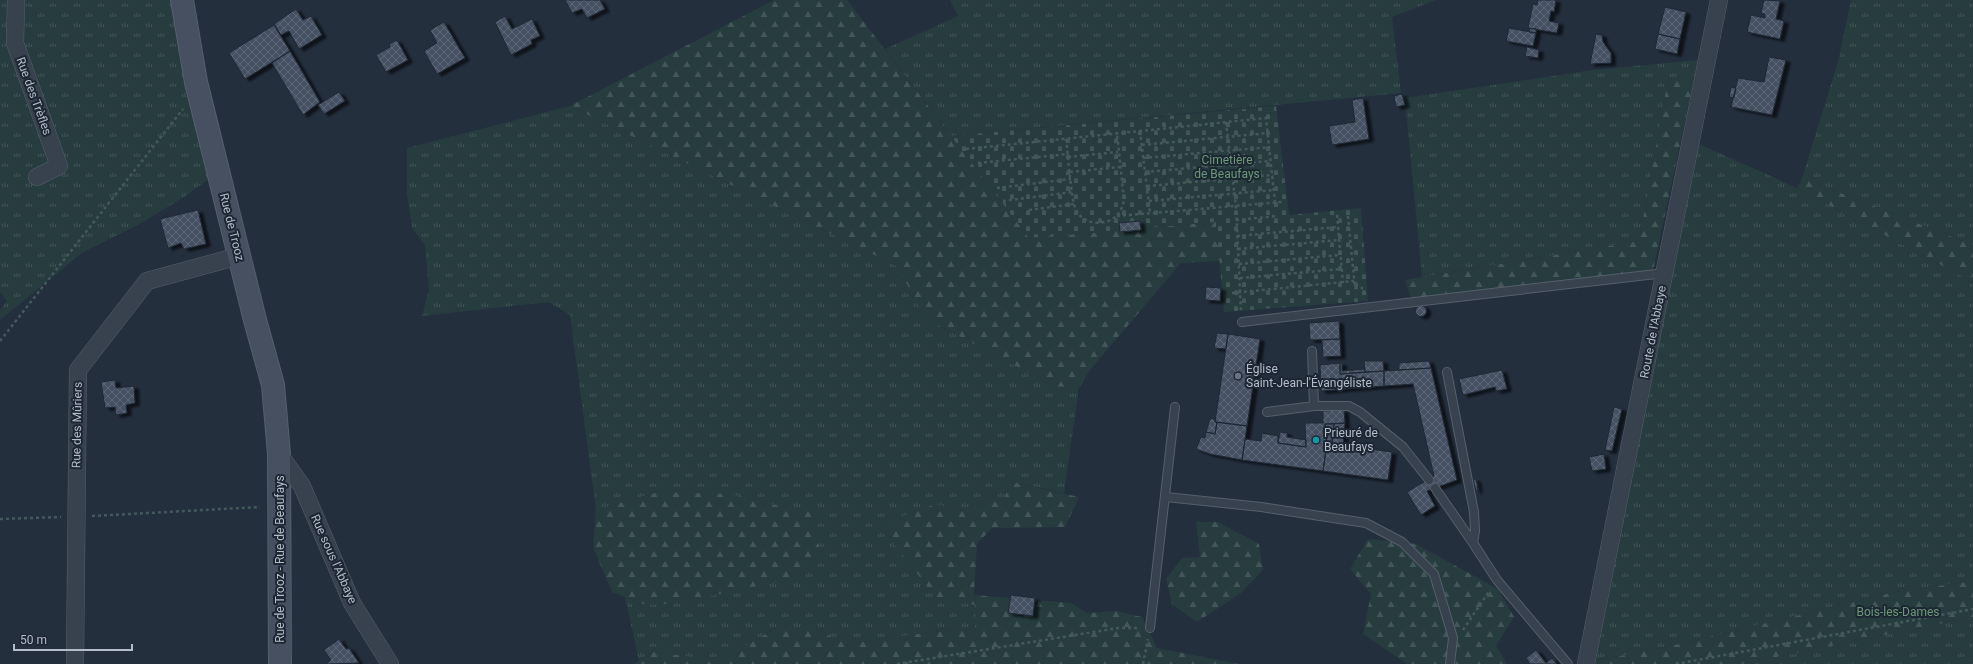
<svg xmlns="http://www.w3.org/2000/svg" width="1973" height="664" font-family="Roboto,sans-serif">
  <style>
    .grass { fill: url(#grass-tufts) }
    .forest { fill: url(#forest-firs) }
    .cemetery { fill: url(#cemetery-stones) }
    .building { fill: url(#building-cross-hatch); stroke: #1f2835; filter: url(#shadow) }
    .lines { fill: none; stroke-linecap: round; stroke-linejoin: round }
    .lane-casing { stroke: #565f6c; stroke-width: 10 }
    .street-casing { stroke: #565f6c; stroke-width: 18 }
    .secondary-casing { stroke: #565f6c; stroke-width: 24 }
    .path { stroke: #44595c; stroke-width: 2.5; stroke-dasharray: 3 3; stroke-linecap: butt }
    .lane { stroke: #38414e; stroke-width: 8 }
    .street { stroke: #38414e; stroke-width: 17 }
    .secondary { stroke: #465061; stroke-width: 22 }
    .worship-dot { fill: #6b7280; stroke: #1d2633; stroke-width: 1.5 }
    .culture-dot { fill: #0f9aa8; stroke: #1d2633; stroke-width: 1.5 }
    .labels { text-anchor: middle; dominant-baseline: central; stroke-width: 4; stroke-linejoin: round; paint-order: stroke }
    .street-label { font-size: 12px; fill: #b4bcc9; stroke: #1d2633 }
    .park-label { font-size: 12px; fill: #6b9a76; stroke: #1d2633 }
    .poi-label { font-size: 12px; fill: #b4bcc9; stroke: #1d2633; text-anchor: start }
  </style>
  <defs>
    <pattern id="grass-tufts" width="24" height="20" patternUnits="userSpaceOnUse"><rect width="24" height="20" fill="#263c3f"/><path d="M3 7l-1-3M5 7V3M7 7l1-3M15 17l-1-3M17 17v-4M19 17l1-3" fill="none" stroke="#435659"/></pattern>
    <pattern id="forest-firs" width="22" height="20" patternUnits="userSpaceOnUse"><rect width="22" height="20" fill="#263c3f"/><path d="M5 1l3.5 6h-7zM16 11l3.5 6h-7z" fill="#435659"/></pattern>
    <pattern id="cemetery-stones" width="16" height="16" patternUnits="userSpaceOnUse"><rect width="16" height="16" fill="#263c3f"/><path d="M2 7V4a2 2 0 0 1 4 0v3zM10 15v-3a2 2 0 0 1 4 0v3z" fill="#435659"/></pattern>
    <pattern id="building-cross-hatch" width="8" height="8" patternUnits="userSpaceOnUse"><rect width="8" height="8" fill="#455162"/><path d="M0 0l8 8M0 8l8-8" fill="none" stroke="#5d6877"/></pattern>
    <filter id="shadow"><feDropShadow dx="4.5" dy="2.5" stdDeviation="1" flood-color="#0009"/></filter>
  </defs>
  <rect width="100%" height="100%" fill="#242f3e"/>
  <path class="grass" d="M0,0H174L209,179L184,197L138,225L83,252L0,320V310L7,301L0,292Z
    M950,0H1436L1392,17L1401,93L951,136L885,49L958,16Z
    M1851,0H1973V245L1802,178L1838,62Z
    M1698,60L1694,79L1668,80L1639,241L1422,277L1405,98L1593,70Z
    M570,106L897,266L927,319L1055,386L1079,388L1064,493L1012,482L1003,500L958,511L935,504L975,605L976,629L932,632L846,644L815,629H776L718,661L652,652L639,661L625,597L646,605L813,513L658,492L596,510L570,315L549,302L422,316L429,290L425,245L412,228L407,194V148Z
    M1699,144L1797,188L1973,282V581L1895,592L1684,643L1596,661Z
    M1973,617V664H1742Z"/>
  <path class="forest" d="M774,0H847L1029,238L1216,222L1220,261L1181,263L1090,370L1079,388L1055,386L926,319L897,266L570,106Z
    M1668,79H1694L1652,275L1411,298L1405,280L1639,241Z
    M1802,178L1973,245V282L1797,188Z
    M1012,482L1079,497L1065,527L992,528L977,544L974,595L1071,603L1087,613L1116,611L1142,617L1157,648L1239,664H634L652,652L718,660L776,629H815L846,644L932,632L975,629V605L936,598L895,545L889,521L936,504L958,511L1003,500Z
    M658,492L731,494L789,509L813,513L820,554L789,579L678,603L646,605L612,592L593,547L596,510Z
    M1196,522H1218L1259,544L1263,570L1241,593L1197,622L1172,604L1166,579L1182,558L1200,557Z
    M1368,539L1416,544L1498,589L1514,617L1496,646L1507,664H1407L1363,634L1371,594L1350,569Z
    M1973,581V617L1742,664H1595L1596,661L1684,643L1895,592Z"/>
  <path class="cemetery" d="M1276,106L1289,215L1361,208L1368,301L1224,312L1216,222L1029,238L951,136Z"/>
  <path class="building" d="M565,0H600L605,9L587,18L582,9L572,13Z
    M1538,0H1556L1554,12L1551,11L1549,21L1559,23L1557,33L1528,28L1533,4L1537,5Z
    M1764,0L1780,1L1776,19L1784,21L1780,39L1747,32L1751,15L1765,18V14L1761,13Z
    M1665,7L1686,12L1680,39L1658,34Z
    M296,9L303,20L311,16L322,35L299,49L289,31L281,35L274,24Z
    M505,16L512,29L532,19L540,36L531,40L532,44L511,55L495,22Z
    M444,22L465,58L437,74L424,51L437,43L430,30Z
    M274,25L290,51L245,79L229,53Z
    M1509,28L1536,33L1533,46L1506,41Z
    M1530,28L1536,29V33L1529,32Z
    M1596,34L1602,35L1603,42L1611,53V63L1590,64Z
    M1658,34L1680,39L1677,54L1655,49Z
    M397,40L408,60L386,72L376,55L390,47L389,44Z
    M1527,47L1539,50L1538,58L1525,56Z
    M290,51L320,102L303,115L272,63Z
    M1769,57L1786,60L1772,115L1731,107L1738,78L1764,82Z
    M1731,87L1736,88L1734,98L1729,97Z
    M339,92L345,101L324,114L318,105Z
    M1402,94L1405,105L1396,107L1394,96Z
    M1363,98L1369,139L1332,145L1329,126L1355,122L1352,100Z
    M198,210L206,244L184,249L181,243L168,248L160,219Z
    M1140,221L1141,230L1120,232L1119,223Z
    M1206,287L1221,288L1220,301L1205,300Z
    M1415.5 311a5.5 5.5 0 1 1 11 0a5.5 5.5 0 1 1-11 0Z
    M1339,321L1340,339L1310,340L1309,323Z
    M1217,333L1228,334L1226,349L1214,348Z
    M1228,334L1260,339L1247,426L1215,422Z
    M1340,339L1341,356L1323,357L1322,340Z
    M1364,361H1383L1384,371L1365,372Z
    M1429,361L1431,368L1399,370V363Z
    M1340,363V374L1384,371V386L1321,391L1320,365Z
    M1340,363H1342V371L1365,369V372L1340,374Z
    M1431,368L1457,480L1427,491L1435,506L1421,515L1407,492L1434,476L1413,384L1384,386V371Z
    M1502,370L1507,389L1496,391L1495,387L1463,395L1459,379Z
    M115,380L116,388L134,386L135,403L126,405L127,413L116,415L115,407L105,408L101,382Z
    M1614,407L1622,409L1612,451L1605,450Z
    M1344,410L1345,423L1325,424L1327,443L1323,471L1242,460L1245,439L1261,441L1262,433L1278,436V443L1306,447L1305,423H1323V411Z
    M1210,419H1215V422H1217L1215,434L1206,432Z
    M1217,422L1247,426L1242,460L1210,454L1196,449L1201,437L1205,438L1206,432L1215,434Z
    M1345,423L1343,445L1332,443L1334,424Z
    M1325,424H1334L1332,443H1327Z
    M1280,432L1287,433V437L1306,440V447L1278,443Z
    M1327,443L1392,452L1388,480L1323,471Z
    M1604,454L1606,469L1592,471L1589,457Z
    M1473,479H1476L1478,490L1476,491Z
    M1011,595L1035,598L1033,616L1008,613Z
    M339,639L346,649L349,648L359,663L326,664L331,660L324,650Z
    M1536,650L1546,663L1552,658L1557,664H1530L1526,658Z"/>
  <g class="lines">
    <g class="lane-casing">
      <path id="lane" d="M1242,322L1665,273
        M1312,351L1314,406
        M1447,372L1474,512L1475,531L1473,543
        M1267,412L1314,406H1349L1360,412L1403,447L1429,480
        M1435,488L1473,543L1497,580L1568,664
        M1166,497L1261,507L1366,523L1402,542L1434,574L1453,638L1450,664
        M1150,628L1175,407"/>
    </g>
    <g class="street-casing">
      <path id="street" d="M16,0L15,43L59,166L37,177
        M279,454L302,486L352,603L390,664
        M75,664L78,370L147,281L239,256
        M1586,664L1719,0"/>
    </g>
    <g class="secondary-casing">
      <path id="secondary" d="M182,0L196,82L255,320L273,385L279,454L280,664"/>
    </g>
    <path class="path" d="M1226,122L1236,207L1241,312
      M1140,131L1150,213
      M1066,139C1068,153 1071,200 1076,210C1082,222 1096,225 1108,221C1118,217 1122,210 1124,200L1117,133
      M1142,145L1268,133
      M966,149L1266,118L1275,203
      M1068,157L1118,152
      M1143,158L1270,147
      M978,163L1068,154
      M1070,172L1120,167
      M1145,172L1271,161
      M1147,186L1273,175
      M997,188L1071,179
      M1003,201L1073,192
      M1149,201L1274,190
      M1029,210L1074,204
      M1337,215L1343,283
      M1117,216L1282,202
      M1348,216L1355,288H1363
      M1236,220L1278,216
      M1237,236L1338,227
      M1238,249L1339,240
      M1239,264L1340,255
      M1240,278L1342,269
      M1232,293L1354,281
      M0,341L183,109
      M92,516L260,507
      M0,519L61,517
      M1463,630L1490,590
      M897,664L1118,628H1139
      M1143,664L1148,639
      M1676,664L1973,609"/>
    <use href="#lane" class="lane"/>
    <use href="#street" class="street"/>
    <use href="#secondary" class="secondary"/>
  </g>
  <circle class="worship-dot" cx="1238" cy="376" r="4"/>
  <circle class="culture-dot" cx="1316" cy="440" r="4"/>
  <g class="labels">
    <g class="street-label">
      <text transform="translate(34 96) rotate(70)">Rue des Trèfles</text>
      <text transform="translate(232 227) rotate(76)">Rue de Trooz</text>
      <text transform="translate(1653 332) rotate(-79)">Route de l'Abbaye</text>
      <text transform="translate(77 425) rotate(-89)">Rue des Mûriers</text>
      <text transform="translate(280 559) rotate(-90)">Rue de Trooz - Rue de Beaufays</text>
      <text transform="translate(334 559) rotate(66)">Rue sous l'Abbaye</text>
    </g>
    <g class="park-label">
      <text x="1227" y="160">Cimetière<tspan x="1227" dy="14">de Beaufays</tspan></text>
      <text x="1898" y="612">Bois-les-Dames</text>
    </g>
    <g class="poi-label">
      <text x="1246" y="369">Église<tspan x="1246" dy="14">Saint-Jean-l'Évangéliste</tspan></text>
      <text x="1324" y="433">Prieuré de<tspan x="1324" dy="14">Beaufays</tspan></text>
    </g>
  </g>
  <path d="M14 644v6h118v-6" fill="none" stroke="#b4bcc9" stroke-width="2"/>
  <text x="20" y="644" font-size="12" fill="#b4bcc9" stroke="#1d2633" stroke-width="3" paint-order="stroke">50 m</text>
</svg>
